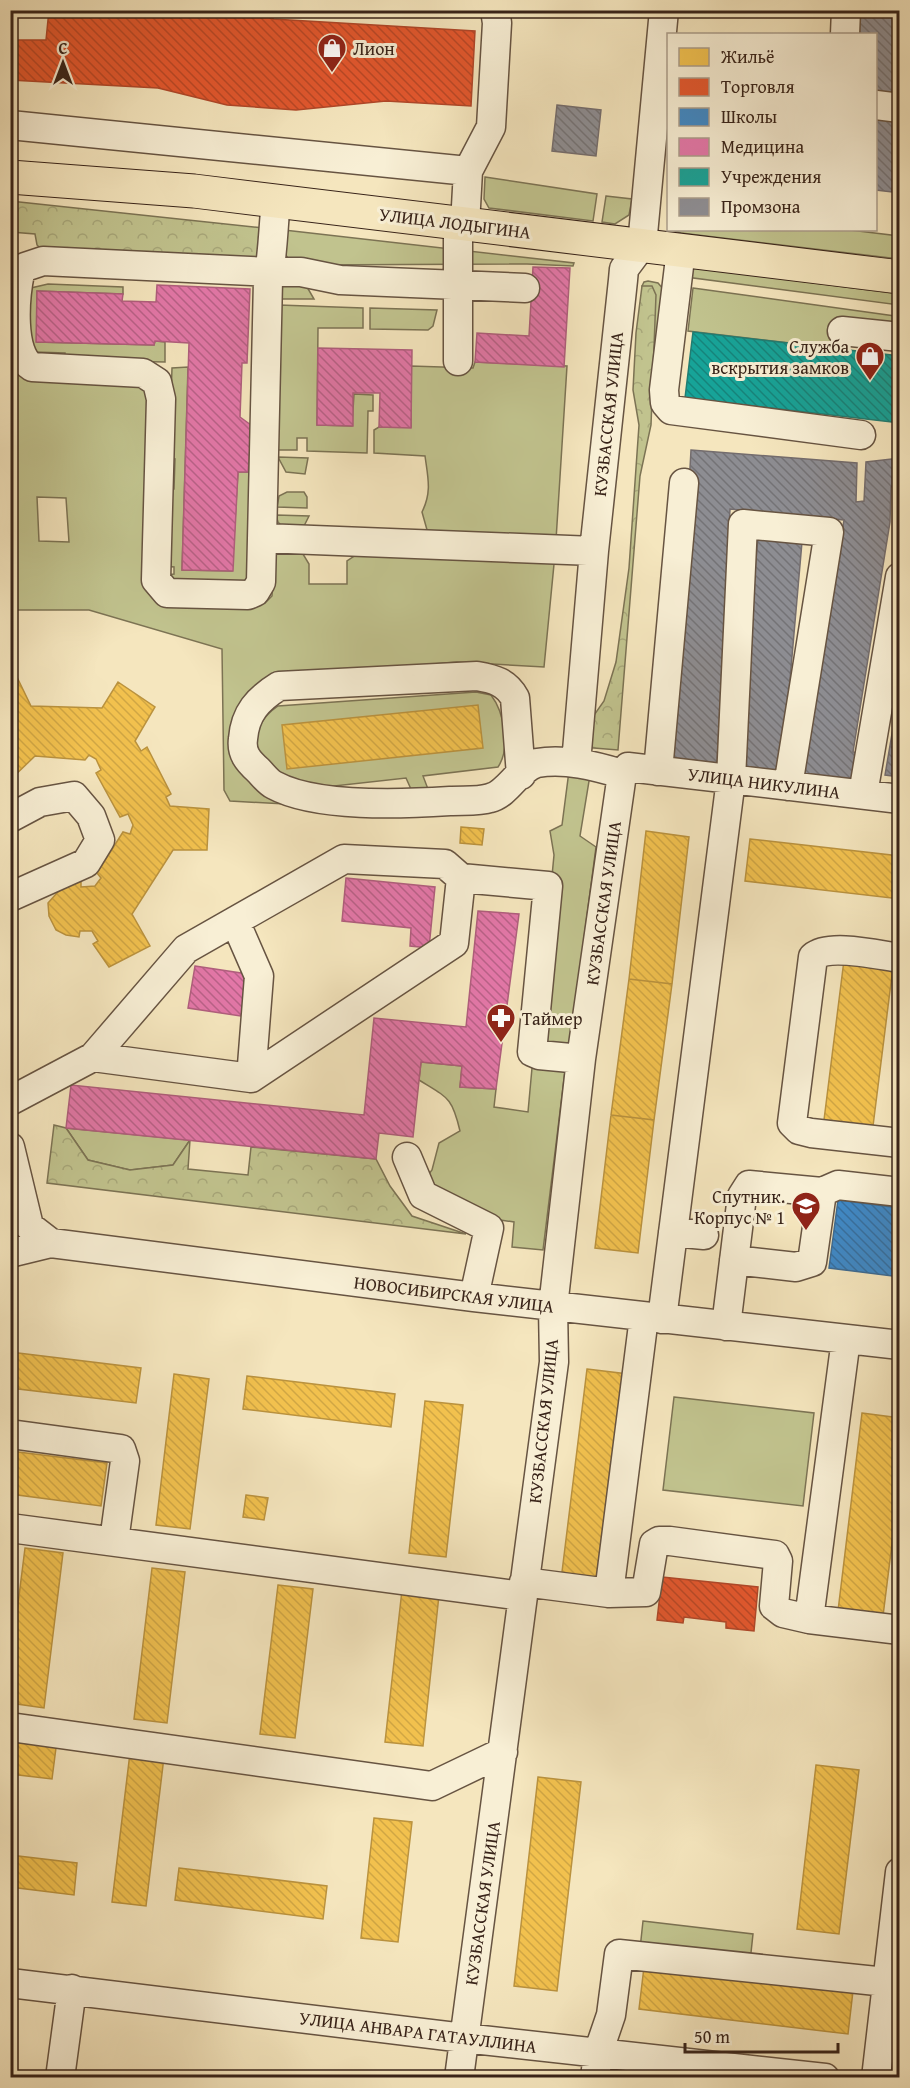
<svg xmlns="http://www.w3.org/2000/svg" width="910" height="2088" font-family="'Gentium Book Plus',serif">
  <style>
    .green { fill: #c1c38e; stroke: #7c7354; stroke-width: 1.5; fill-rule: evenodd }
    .forest { fill: url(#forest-crowns); stroke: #7c7354; stroke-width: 1.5 }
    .homes { fill: url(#homes-back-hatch); stroke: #ba923e; stroke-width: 1.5 }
    .shops { fill: url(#shops-back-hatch); stroke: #b04728; stroke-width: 1.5 }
    .schools { fill: url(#schools-back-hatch); stroke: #3d6a91; stroke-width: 1.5 }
    .health { fill: url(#health-back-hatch); stroke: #b05e7d; stroke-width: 1.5 }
    .public { fill: url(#public-back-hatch); stroke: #217d72; stroke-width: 1.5 }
    .industry { fill: url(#industry-back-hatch); stroke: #746d6e; stroke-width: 1.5 }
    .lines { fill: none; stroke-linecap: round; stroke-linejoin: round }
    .minor-casing { stroke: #675442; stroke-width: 31 }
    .major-casing { stroke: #382319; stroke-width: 35 }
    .minor { stroke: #f8efd5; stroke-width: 28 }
    .major { stroke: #f5e6be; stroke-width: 33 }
    .labels { text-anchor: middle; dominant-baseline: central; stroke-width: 6; stroke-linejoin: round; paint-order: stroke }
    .poi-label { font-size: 18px; fill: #382319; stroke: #f8efd5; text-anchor: start }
    .street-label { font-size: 18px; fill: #382319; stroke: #f8efd5 }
  </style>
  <defs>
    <pattern id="forest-crowns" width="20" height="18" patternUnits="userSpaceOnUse" patternTransform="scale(1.5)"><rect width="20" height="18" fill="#c1c38e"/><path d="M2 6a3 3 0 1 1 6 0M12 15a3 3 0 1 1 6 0" fill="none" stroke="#a7a77a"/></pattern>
    <pattern id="homes-back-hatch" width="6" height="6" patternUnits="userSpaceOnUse" patternTransform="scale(1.5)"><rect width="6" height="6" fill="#f2c14e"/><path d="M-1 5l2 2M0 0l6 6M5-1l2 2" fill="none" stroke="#d0a644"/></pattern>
    <pattern id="shops-back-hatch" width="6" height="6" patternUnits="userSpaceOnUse" patternTransform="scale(1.5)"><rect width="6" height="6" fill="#e4572e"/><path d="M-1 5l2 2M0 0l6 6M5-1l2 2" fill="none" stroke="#ba4826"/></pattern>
    <pattern id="schools-back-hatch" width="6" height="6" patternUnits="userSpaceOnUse" patternTransform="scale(1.5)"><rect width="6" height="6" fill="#3f88c5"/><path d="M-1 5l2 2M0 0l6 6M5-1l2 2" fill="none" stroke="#366f9f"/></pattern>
    <pattern id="health-back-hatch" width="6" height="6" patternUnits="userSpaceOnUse" patternTransform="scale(1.5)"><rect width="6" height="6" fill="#e377a8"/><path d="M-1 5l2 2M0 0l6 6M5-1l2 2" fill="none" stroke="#b96188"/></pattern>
    <pattern id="public-back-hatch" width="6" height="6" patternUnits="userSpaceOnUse" patternTransform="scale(1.5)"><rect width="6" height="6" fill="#17a398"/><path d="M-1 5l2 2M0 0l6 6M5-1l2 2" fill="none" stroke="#16847b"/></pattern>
    <pattern id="industry-back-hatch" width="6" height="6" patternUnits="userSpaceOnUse" patternTransform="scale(1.5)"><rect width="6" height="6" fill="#8d8d92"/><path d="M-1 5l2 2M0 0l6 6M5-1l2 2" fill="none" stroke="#747376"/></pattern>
  </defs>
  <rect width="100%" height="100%" fill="#f5e6be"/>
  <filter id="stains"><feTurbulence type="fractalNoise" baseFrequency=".00333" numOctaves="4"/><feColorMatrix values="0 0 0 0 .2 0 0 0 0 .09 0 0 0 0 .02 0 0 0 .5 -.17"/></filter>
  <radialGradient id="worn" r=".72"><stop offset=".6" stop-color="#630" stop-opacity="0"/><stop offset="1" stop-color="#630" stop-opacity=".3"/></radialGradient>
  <path class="green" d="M485,177L597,194L593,221L489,208L484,199Z
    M606,196L632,199L629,215L615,224L602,222Z
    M284,230L574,263L573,266L527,264L303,265L291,262L285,254Z
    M672,230H850L899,236V259L681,233Z
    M687,266L899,294V305L686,277Z
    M303,280L314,299H278L282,286Z
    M648,281L658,283L664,290L655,354L642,286L644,282Z
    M48,284L123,287V294L37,291V342L154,345L155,341L165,342V362L65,360V353L35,352L34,358L25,301L31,288Z
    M693,288L895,316L899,320V326H836L833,348L688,331Z
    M279,305L363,308V328H318L317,425L352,426L354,394L373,395V411H368L367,453L307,451V438H297V450H278Z
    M370,308L437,310L433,326L428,330L370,329Z
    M10,361L148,385L171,603H265L272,596L274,559L277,551L300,549L309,564V584H347V561L362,551L555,554L544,667L457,662L300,675L231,752L339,807L230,801L224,790L222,649L89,610H11ZM37,497L66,498L69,542L39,541Z
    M475,362L567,366L556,540L429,537L422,512C432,492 428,478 425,456L374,453V430L379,427H411V366L473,368Z
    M188,367L182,570L232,571L238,472H250L248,575L244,584H182L165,575L174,574V567L165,566L168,489H174L175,459L169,458L172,368Z
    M278,457L308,458L305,474L286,472Z
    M287,492H304L307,497V508L277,507L279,496Z
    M276,515L309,516L302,530H285L278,522Z
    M476,692L491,695C504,712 511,748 498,767L423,776L431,797L415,798L406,778L307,789L279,777L255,747C257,728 262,717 278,706Z
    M569,771L590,775L580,836L596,847L570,1045L536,1043L554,855L550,831L562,825Z
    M421,1062L462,1066L460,1087L496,1089L494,1107L528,1112L532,1068L565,1071L543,1250L512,1247L514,1222L481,1217L424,1180L432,1170L439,1143L460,1131C452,1097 448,1098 419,1080Z
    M66,1128L190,1140L173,1165L130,1170L88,1160Z
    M674,1397L814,1413L803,1506L663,1490Z
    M643,1921L753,1934L750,1962L640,1949Z"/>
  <path class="forest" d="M10,201L264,228L261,257L253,260L45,253L37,245L35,234L11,232Z
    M642,286H652L656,295L651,425L640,476L618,750L582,747L585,728L604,701L616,662L629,568L639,425L633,390L636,333Z
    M54,1125L66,1128L88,1160L130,1170L173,1165L190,1140L188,1169L248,1175L251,1147L376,1159L390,1186L412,1216L466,1234L47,1183Z"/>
  <path class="homes" d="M15,673L31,706L102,708L118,682L155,707L135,741L141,751L147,747L171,794L166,797L170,806L209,809L207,850H173L132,914L150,946L109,967L93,944L98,941L92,931H80L79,937L66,935L56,930L49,916L48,903L65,884L81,881V887L95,886L101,878L97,873L123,832L130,834L133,825L128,814L120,817L96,773L101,770L96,759L89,755L85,760L35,756L10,780V675Z
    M478,705L483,748L287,769L282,725Z
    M461,827L484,829L482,845L460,843Z
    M646,831L689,837L672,984L629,979Z
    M750,839L900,856V899L745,881Z
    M844,960L893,967L872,1134L823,1128Z
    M629,979L672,984L654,1120L611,1115Z
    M611,1115L654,1120L638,1253L595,1248Z
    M10,1352L141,1368L136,1403L10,1388Z
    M587,1369L628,1374L602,1585L561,1580Z
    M174,1374L209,1379L190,1529L156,1525Z
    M247,1376L395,1394L391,1427L243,1409Z
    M425,1401L463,1405L446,1557L409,1553Z
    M862,1413L900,1418V1480L882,1624L837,1619Z
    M10,1451L107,1463L101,1506L10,1494Z
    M246,1495L268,1498L264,1520L243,1517Z
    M25,1548L63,1553L44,1708L10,1703V1668Z
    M152,1568L185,1572L167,1723L134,1719Z
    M278,1585L313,1589L295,1738L260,1734Z
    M402,1590L439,1595L423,1746L385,1742Z
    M10,1734L57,1740L52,1779L10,1774Z
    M130,1753L164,1757L146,1906L112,1902Z
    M816,1765L859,1770L839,1934L797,1929Z
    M538,1777L581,1782L557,1991L514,1986Z
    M374,1818L412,1822L398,1942L361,1938Z
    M10,1855L77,1863L74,1895L10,1887Z
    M179,1868L327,1886L323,1919L175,1900Z
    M644,1967L853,1991L848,2034L639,2009Z"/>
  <path class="shops" d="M49,10H124L236,17V10H273V19L475,31L471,106L386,101L296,110L227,105L158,88L10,80V40H46Z
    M662,1577L758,1587L754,1631L726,1628V1622L684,1617L683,1623L657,1620Z"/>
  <path class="schools" d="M838,1200L900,1208V1277L829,1268Z"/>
  <path class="health" d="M533,267L570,268L564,367L475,362L477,333L529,336Z
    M157,285L250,289L247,363H242L240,417L251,425L250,448L248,472H238L233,571L182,570L189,343L155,341L154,345L36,342L37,291L123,294L122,301L156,302Z
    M318,348L412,350L411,428L379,427L380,393H353V426L317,425Z
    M346,878L435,887L429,948L410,946L411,928L342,921Z
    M478,911L519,914L496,1089L460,1087L462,1066L421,1062L413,1137L379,1133L376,1159L66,1128L71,1085L364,1115L374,1018L466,1027Z
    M195,966L254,975L247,1017L188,1008Z"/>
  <path class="public" d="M693,332L900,356V423L685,398Z"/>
  <path class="industry" d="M860,10H900V98L876,97V34H859Z
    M557,105L601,110L596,156L552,151Z
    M876,110L900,112L892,192L876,190Z
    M691,450L857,463L856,502L864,501L866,462L900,458V486L891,487L890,522L853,752L864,754L859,784L804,774L844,520L730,509L717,763L674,758Z
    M758,538L802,542L782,771L737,767Z
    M900,687V777L885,775Z"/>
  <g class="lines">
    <g class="minor-casing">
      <path id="minor" d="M845,34L846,10
        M876,105L900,108
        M10,125L468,171
        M276,201C273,229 273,253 268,280L261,582L255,592L248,595L167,593L156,580L161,399L157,382L143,373L32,367C10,353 15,297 20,273L25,267L43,261L270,272H301L340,280L458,285V223
        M465,224L468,171L491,127L497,23L495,10
        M681,250L664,390L665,403L671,410L861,435
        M842,331L900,337
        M458,361V285L525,288
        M263,538L594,551
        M576,763L594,551L623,280L624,269L642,245L664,10
        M658,771L684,483
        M521,775L515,698C506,682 494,679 477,676L279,686C258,699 245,713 243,739C241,753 248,761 258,770C263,775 268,782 274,785C316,808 403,804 450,801C462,800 478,802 490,798C508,794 519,767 537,763C565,758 595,766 622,774
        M863,794L900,577
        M10,818L40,802L74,796L91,816L100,840L86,863L10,897
        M235,921L259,976L251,1078
        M900,958C878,955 829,943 813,957L792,1123L799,1130L811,1133L900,1143
        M93,1057L186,949L344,859L445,864L461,878
        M10,1101L93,1057L251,1078L454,943L461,878L548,886L532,1052L539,1055L581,1059
        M10,1147L29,1226L51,1243
        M407,1157L423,1195L489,1228L474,1297
        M673,1232L704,1235
        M10,1253L51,1243L474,1297L900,1345
        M734,1260L796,1267L812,1262L822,1192
        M662,1319L731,779L743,524L829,532L788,786
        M726,1326L742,1196L749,1185L822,1192L838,1185L900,1192
        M846,1339L809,1619L900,1630
        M10,1434L121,1449L125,1461L114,1541
        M10,1528L522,1596
        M524,1582L609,1593L646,1592L654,1544L659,1541H670L775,1555L778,1561L774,1606L783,1613L809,1619
        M609,1593L644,1317
        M10,1727L432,1786L503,1752
        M10,1983L464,2038L825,2078
        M60,2078L72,1989
        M459,2078L554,1362L553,1307L581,1059L622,774L628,767L900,799
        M595,2078L598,2053L611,2015L619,1954L886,1982
        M876,2078L900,1872"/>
    </g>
    <g class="major-casing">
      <path id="major" d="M10,177L194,191L900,277"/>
    </g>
    <use href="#minor" class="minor"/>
    <use href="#major" class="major"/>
  </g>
  <defs>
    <g id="shop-pin" transform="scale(1.5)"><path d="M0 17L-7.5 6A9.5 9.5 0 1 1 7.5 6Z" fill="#8f2418" stroke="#f8efd5"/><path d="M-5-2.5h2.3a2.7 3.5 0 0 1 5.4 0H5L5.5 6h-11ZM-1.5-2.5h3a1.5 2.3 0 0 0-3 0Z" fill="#fff"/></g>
    <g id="pharmacy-pin" transform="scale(1.5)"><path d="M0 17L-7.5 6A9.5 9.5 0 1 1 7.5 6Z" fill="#8f2418" stroke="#f8efd5"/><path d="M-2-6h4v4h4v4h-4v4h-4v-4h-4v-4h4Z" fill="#fff"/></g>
    <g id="school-pin" transform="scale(1.5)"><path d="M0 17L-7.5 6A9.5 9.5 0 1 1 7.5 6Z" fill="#8f2418" stroke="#f8efd5"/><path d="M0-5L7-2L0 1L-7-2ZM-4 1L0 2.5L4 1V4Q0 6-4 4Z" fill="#fff"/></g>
  </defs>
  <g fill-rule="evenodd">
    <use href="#shop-pin" x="332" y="48"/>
    <use href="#shop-pin" x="870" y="356"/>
    <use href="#pharmacy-pin" x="501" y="1018"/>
    <use href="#school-pin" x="806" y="1206"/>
  </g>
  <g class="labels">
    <g class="poi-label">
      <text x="353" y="48">Лион</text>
      <text x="849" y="346" text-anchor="end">Служба<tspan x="849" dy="21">вскрытия замков</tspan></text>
      <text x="522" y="1018">Таймер</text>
      <text x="785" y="1196" text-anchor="end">Спутник.<tspan x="785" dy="21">Корпус № 1</tspan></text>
    </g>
    <g class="street-label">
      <text transform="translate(455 223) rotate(7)">УЛИЦА ЛОДЫГИНА</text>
      <text transform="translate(608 414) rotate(-84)">КУЗБАССКАЯ УЛИЦА</text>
      <text transform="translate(764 783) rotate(7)">УЛИЦА НИКУЛИНА</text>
      <text transform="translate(603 903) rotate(-82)">КУЗБАССКАЯ УЛИЦА</text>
      <text transform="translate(454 1294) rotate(7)">НОВОСИБИРСКАЯ УЛИЦА</text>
      <text transform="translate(543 1421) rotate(-84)">КУЗБАССКАЯ УЛИЦА</text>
      <text transform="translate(482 1903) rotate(-82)">КУЗБАССКАЯ УЛИЦА</text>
      <text transform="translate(418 2032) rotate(7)">УЛИЦА АНВАРА ГАТАУЛЛИНА</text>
    </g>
  </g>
  <rect width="910" height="2088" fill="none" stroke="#f5e6be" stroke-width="36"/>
  <rect x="12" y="12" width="886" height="2064" fill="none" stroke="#382319" stroke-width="3"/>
  <rect x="18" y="18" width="874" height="2052" fill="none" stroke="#382319" stroke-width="1.5"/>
  <rect x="667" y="33" width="210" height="198" fill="#f8efd5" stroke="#ab9d8a" stroke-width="1.5"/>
  <rect x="679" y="48" width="30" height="18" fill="#f2c14e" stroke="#ab9d8a" stroke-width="1.5"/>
  <text x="721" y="63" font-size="18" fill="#382319">Жильё</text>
  <rect x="679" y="78" width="30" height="18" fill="#e4572e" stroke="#ab9d8a" stroke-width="1.5"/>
  <text x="721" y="93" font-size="18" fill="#382319">Торговля</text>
  <rect x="679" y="108" width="30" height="18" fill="#3f88c5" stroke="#ab9d8a" stroke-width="1.5"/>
  <text x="721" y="123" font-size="18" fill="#382319">Школы</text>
  <rect x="679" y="138" width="30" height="18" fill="#e377a8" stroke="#ab9d8a" stroke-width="1.5"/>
  <text x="721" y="153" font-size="18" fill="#382319">Медицина</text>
  <rect x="679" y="168" width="30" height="18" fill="#17a398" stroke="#ab9d8a" stroke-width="1.5"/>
  <text x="721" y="183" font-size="18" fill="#382319">Учреждения</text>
  <rect x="679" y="198" width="30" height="18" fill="#8d8d92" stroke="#ab9d8a" stroke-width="1.5"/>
  <text x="721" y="213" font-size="18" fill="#382319">Промзона</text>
  <g transform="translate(63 63)" stroke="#f8efd5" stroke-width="4.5" paint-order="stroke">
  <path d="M0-4.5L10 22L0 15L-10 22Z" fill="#382319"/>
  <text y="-9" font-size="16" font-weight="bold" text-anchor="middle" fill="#382319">С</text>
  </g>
  <path d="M685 2043v9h153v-9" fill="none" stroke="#382319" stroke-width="3"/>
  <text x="694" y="2043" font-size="18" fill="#382319" stroke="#f8efd5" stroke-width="4.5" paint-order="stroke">50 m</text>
  <rect width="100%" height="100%" filter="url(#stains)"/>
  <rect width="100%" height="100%" fill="url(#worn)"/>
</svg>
